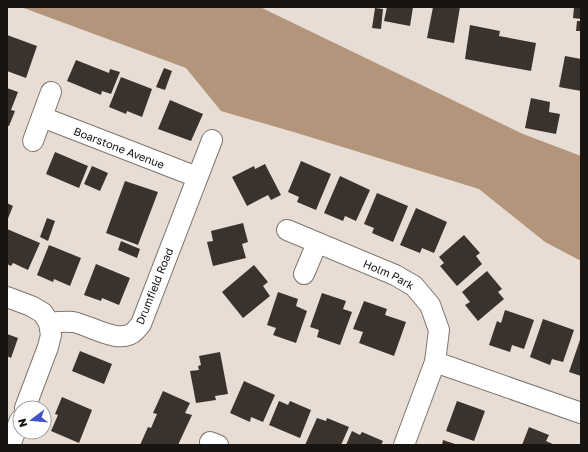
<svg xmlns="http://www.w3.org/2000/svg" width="588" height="452" font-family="'Golos Text',sans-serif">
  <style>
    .forest { fill: #b3957b }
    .building { fill: #3a322c }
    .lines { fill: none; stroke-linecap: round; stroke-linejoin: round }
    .street-casing { stroke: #7e756e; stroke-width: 22 }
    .street { stroke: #fff; stroke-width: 20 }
    .labels { text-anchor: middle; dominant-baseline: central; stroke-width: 4; stroke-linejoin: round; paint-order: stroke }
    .street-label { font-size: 11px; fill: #171411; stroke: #fff }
  </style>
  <rect width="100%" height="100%" fill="#e7ddd5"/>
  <path class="forest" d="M21,7H260L523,134L581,156V261L545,242L479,189L297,133L221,111L186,68Z"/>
  <path class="building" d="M387,7H413L410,26L384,21Z
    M433,7H460L454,43L427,38Z
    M574,7H581V19L573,18Z
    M375,8L383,9L381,29L372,28Z
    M577,21H581V31H576Z
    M470,25L500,31L499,36L536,43L531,71L465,59Z
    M7,35L37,46L26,78L7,71Z
    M565,56L581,59V91L559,87Z
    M76,60L109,73L110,69L120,72L111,94L102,91L101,95L67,81Z
    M164,68L172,71L165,90L156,87Z
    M121,77L152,89L142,117L127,111L126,114L109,107Z
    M7,88L18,92L11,110L15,111L9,126H7Z
    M531,98L550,102L549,112L560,114L556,134L525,128Z
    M170,100L203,114L191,141L158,129Z
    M55,152L88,166L79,188L46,174Z
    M301,161L331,174L316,210L297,202L299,197L288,192Z
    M265,164L281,195L271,200L268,195L247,206L232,177L254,166L255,169Z
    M92,166L108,173L100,191L84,184Z
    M340,176L370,190L356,221L345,216L343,221L324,213Z
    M125,181L158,192L138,245L106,233Z
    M377,193L408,206L393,242L372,233L374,228L364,224Z
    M7,203L13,206L7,221Z
    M416,208L447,222L434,253L422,248L420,253L400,245Z
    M47,218L55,221L48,241L40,237Z
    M243,223L248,242L242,244L246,258L213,266L207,242L213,241L211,231Z
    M7,229L40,243L28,270L13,263L11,266L7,264Z
    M464,235L480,253L476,256L482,264L457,286L440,266L444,263L439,257Z
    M121,241L140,249L137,258L118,250Z
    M49,245L81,258L70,286L54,279L53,282L37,275Z
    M96,264L130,278L119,305L102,298L101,301L84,295Z
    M254,265L268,282L263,286L270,296L243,318L222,292Z
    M487,271L502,289L498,292L504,299L478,321L465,305L470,302L462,292Z
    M278,292L298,299L296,306L307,311L296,343L273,335L276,328L267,325Z
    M322,293L346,301L343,309L352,312L340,345L317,337L319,330L310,327Z
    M364,301L387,309L385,315L406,322L394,356L359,343L363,332L353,329Z
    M505,310L534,320L524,349L512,345L510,352L489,345L497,321L501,323Z
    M543,319L574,330L563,362L552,359L550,365L530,357Z
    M7,334L18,338L11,358L7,356Z
    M581,337V376L569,372Z
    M80,351L112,364L104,384L72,371Z
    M220,352L228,394L215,396L216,400L196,403L190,371L199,370L198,366L201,365L199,356Z
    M244,381L275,395L263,422L251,417L250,422L230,413Z
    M163,391L190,403L185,413L192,415L178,445H140L148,427L151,428L157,414L153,413Z
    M62,397L92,410L79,443L51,431L58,415L55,414Z
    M279,401L288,405L290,401L311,410L300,438L269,425Z
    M457,401L485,411L474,441L446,431Z
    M317,418L326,421L327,418L349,427L341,445H305Z
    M529,427L549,435L546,441L555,445H522Z
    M352,431L360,435L362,432L383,441L381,445H346Z
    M443,440L458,445H442Z"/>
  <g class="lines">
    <g class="street-casing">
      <g id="street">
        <path id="s1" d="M42,117L197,177"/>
        <path d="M33,141L51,92"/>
        <path id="s2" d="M287,230L395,275L414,286L430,305L439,330L435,362L404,445"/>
        <path d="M304,274L317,243"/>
        <path d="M7,297L31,306L43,313L49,323L51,335L48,347L25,408"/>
        <path d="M49,323C57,322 65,321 73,322C90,325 120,346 135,331C137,329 139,326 141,324L212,140"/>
        <path d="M435,362L581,413"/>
        <path d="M210,442L218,445"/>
        <path d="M10,445L20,420"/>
      </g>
    </g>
    <use href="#street" class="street"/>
  </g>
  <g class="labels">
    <g class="street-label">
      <text stroke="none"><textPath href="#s1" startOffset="83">Boarstone Avenue</textPath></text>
      <text stroke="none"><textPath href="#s2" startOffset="111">Holm Park</textPath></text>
      <text transform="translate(154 286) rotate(-68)">Drumfield Road</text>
    </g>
  </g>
  <rect width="588" height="452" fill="none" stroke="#171411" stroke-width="16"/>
  <g transform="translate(32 420) rotate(254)"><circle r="19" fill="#ffffff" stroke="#a2a1a0"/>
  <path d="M0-3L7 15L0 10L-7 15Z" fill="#4354c8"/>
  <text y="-6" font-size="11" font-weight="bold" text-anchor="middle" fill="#171411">N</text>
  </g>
</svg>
